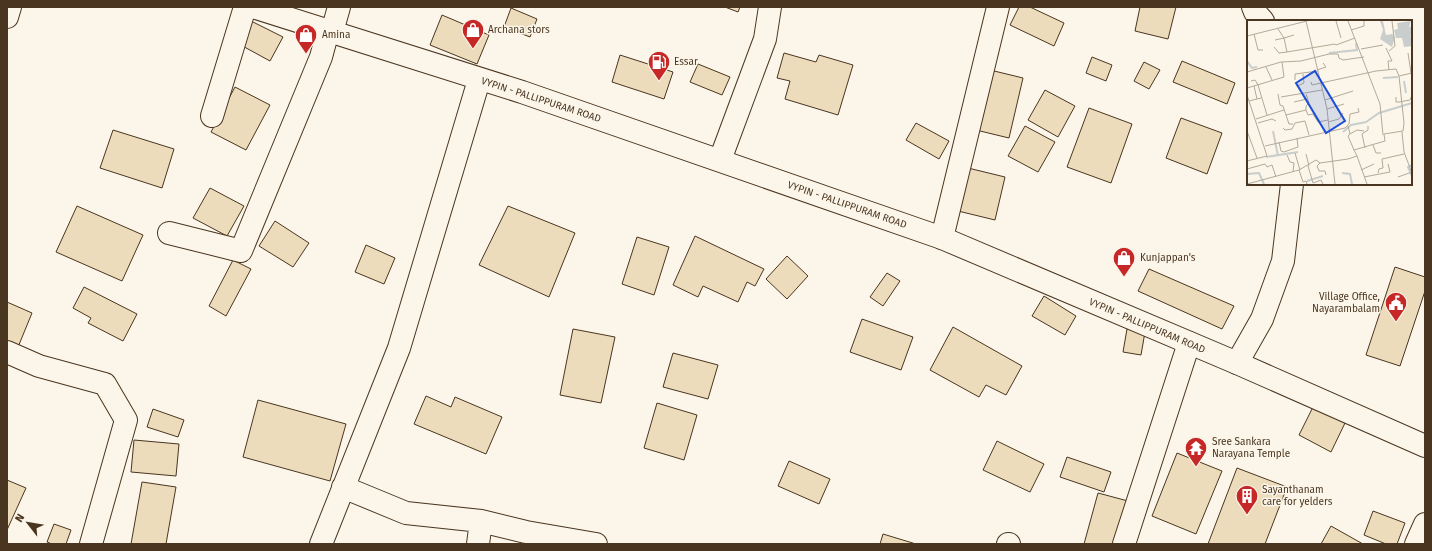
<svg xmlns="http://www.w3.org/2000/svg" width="1432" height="551" font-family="'Fira Sans',sans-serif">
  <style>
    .building { fill: #ecdcbc; stroke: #4a3520 }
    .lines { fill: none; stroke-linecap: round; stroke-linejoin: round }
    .minor-casing { stroke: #4a3520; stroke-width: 24 }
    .major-casing { stroke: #4a3520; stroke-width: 24 }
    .minor { stroke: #fbf6e9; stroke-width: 22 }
    .major { stroke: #fbf6e9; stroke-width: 22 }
    .labels { text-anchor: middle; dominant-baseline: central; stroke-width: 3; stroke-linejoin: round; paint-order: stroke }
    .poi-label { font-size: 10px; fill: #4a3520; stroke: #fbf6e9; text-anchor: start }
    .street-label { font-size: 10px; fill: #4a3520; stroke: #fbf6e9 }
    .inset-river { fill: none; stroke: #c9cecd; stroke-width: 2 }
    .inset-road { fill: none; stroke: #b4a999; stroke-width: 1 }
    .view { fill: #1d4ed8; fill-opacity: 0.15; stroke: #1d4ed8; stroke-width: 2 }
    .inset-edge { fill: none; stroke: #4a3520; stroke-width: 2 }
  </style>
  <rect width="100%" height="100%" fill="#fbf6e9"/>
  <path class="building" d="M725,7H740L738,12Z
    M1019,7H1030L1064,23L1054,46L1010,25Z
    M1140,7H1176L1168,39L1135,31Z
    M511,8L537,19L530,37L504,27Z
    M442,15L489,35L477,64L430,45Z
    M249,20L283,37L270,61L237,43Z
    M784,53L816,62L819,55L853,65L838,115L785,99L790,81L777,78Z
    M620,55L673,72L664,99L612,82Z
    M1092,57L1112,65L1106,81L1086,73Z
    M1182,61L1235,83L1227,104L1173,82Z
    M1144,62L1160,70L1149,89L1134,81Z
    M698,64L730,77L722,95L690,82Z
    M990,70L1023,78L1009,138L976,130Z
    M235,87L270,105L246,150L211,132Z
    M1045,90L1075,106L1058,137L1028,120Z
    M1089,108L1132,124L1111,183L1067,167Z
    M1181,118L1222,133L1207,174L1166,158Z
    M916,123L949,141L939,159L906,140Z
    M1025,126L1055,142L1038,172L1008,156Z
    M113,130L174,149L162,188L100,168Z
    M968,168L1005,177L995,220L958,211Z
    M210,188L244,206L227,236L193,218Z
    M77,206L143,235L122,281L56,252Z
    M508,206L575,233L549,297L479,265Z
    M275,221L309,243L293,267L259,246Z
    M695,236L764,269L755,286L747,282L738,302L703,286L698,297L673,285Z
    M637,237L669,247L654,295L622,284Z
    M366,245L395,258L384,284L355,272Z
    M787,256L808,276L787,299L766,279Z
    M233,260L251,269L226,316L209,306Z
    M1395,267L1425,277V291L1400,366L1366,355Z
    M1149,269L1234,306L1222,329L1138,291Z
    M887,273L900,281L883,306L870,297Z
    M84,287L137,314L123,341L88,323L91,318L73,308Z
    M1044,296L1076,316L1065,335L1032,316Z
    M7,302L32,313L16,352L7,349Z
    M862,319L913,337L901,370L850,352Z
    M953,327L1022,366L1006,395L986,385L979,397L930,370Z
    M573,329L615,337L601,403L560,395Z
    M1127,329L1145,332L1141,355L1123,352Z
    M673,353L718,365L708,399L663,387Z
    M426,396L451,407L455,397L502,417L486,454L414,424Z
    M258,400L346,424L330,481L243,457Z
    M657,403L697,415L684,460L644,448Z
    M1313,407L1345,423L1331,452L1299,435Z
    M153,409L184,420L178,437L147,427Z
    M134,440L179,444L176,476L131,472Z
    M997,441L1044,464L1030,492L983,470Z
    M1177,453L1222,471L1196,534L1152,516Z
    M1067,457L1111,472L1104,492L1060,477Z
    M789,461L830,479L819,504L778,486Z
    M1237,468L1287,487L1265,544H1208Z
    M7,480L26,488L7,530Z
    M142,482L176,487L166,544H131Z
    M1098,493L1128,501L1117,544H1084Z
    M1373,511L1405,523L1397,544H1386L1364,535Z
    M54,524L71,530L66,544H52L47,542Z
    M1331,526L1363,544H1321Z
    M883,534L916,544H880Z"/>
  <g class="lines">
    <g class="minor-casing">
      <path id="minor" d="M1253,7L1255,12L1263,21
        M7,17L10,7
        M332,32L339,7
        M212,116L245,7
        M720,160L765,39L770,7
        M169,233L241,251L321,57L328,31
        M942,238L998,7
        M7,352L39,366L105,384L126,420L91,544
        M1237,363L1262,319L1283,261L1292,184
        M343,487L406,513L481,521L526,532L596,544
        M321,544L399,348L479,80
        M478,544L481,521
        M1008,544H1009
        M1124,544L1189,343
        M1416,544L1425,524"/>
    </g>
    <g class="major-casing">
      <path id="major" d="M253,7L522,92L942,238L1237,363L1425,446"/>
    </g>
    <use href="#minor" class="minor"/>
    <use href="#major" class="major"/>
  </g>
  <defs>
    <g id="shop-pin" transform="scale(1.15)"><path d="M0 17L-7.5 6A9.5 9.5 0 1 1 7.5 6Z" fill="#c62828" stroke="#fbf6e9"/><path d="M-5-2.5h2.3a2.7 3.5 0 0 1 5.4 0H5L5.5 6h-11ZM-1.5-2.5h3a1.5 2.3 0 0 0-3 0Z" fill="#fff"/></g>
    <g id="fuel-pin" transform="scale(1.15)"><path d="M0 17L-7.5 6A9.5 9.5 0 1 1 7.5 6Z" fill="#c62828" stroke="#fbf6e9"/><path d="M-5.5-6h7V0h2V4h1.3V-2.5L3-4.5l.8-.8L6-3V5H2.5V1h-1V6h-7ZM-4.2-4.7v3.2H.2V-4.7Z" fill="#fff"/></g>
    <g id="civic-pin" transform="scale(1.15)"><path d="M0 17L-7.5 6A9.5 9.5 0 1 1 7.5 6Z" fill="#c62828" stroke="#fbf6e9"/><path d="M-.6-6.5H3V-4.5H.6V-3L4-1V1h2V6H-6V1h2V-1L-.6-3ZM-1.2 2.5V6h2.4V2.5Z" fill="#fff"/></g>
    <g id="temple-pin" transform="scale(1.15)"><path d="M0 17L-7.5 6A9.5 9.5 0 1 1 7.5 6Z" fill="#c62828" stroke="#fbf6e9"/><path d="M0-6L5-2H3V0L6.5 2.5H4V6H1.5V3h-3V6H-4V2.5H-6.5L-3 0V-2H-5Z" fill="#fff"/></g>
    <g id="building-pin" transform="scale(1.15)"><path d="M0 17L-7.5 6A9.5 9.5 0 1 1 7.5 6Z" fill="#c62828" stroke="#fbf6e9"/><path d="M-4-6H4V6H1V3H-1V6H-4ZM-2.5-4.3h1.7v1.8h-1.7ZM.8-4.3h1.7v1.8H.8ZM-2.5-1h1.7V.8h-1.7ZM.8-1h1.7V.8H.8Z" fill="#fff"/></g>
  </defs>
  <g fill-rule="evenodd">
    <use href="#shop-pin" x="473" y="30"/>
    <use href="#shop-pin" x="306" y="35"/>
    <use href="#fuel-pin" x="659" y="62"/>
    <use href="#shop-pin" x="1124" y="258"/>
    <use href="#civic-pin" x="1396" y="303"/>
    <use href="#temple-pin" x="1196" y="448"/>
    <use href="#building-pin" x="1247" y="496"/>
  </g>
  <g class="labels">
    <g class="poi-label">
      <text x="488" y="30">Archana stors</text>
      <text x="322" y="35">Amina</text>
      <text x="674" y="62">Essar</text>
      <text x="1140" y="258">Kunjappan's</text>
      <text x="1380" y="297" text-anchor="end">Village Office,<tspan x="1380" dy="12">Nayarambalam</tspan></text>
      <text x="1212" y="442">Sree Sankara<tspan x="1212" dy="12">Narayana Temple</tspan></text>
      <text x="1262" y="490">Sayanthanam<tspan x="1262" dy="12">care for yelders</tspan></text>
    </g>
    <g class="street-label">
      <text transform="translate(541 100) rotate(18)">VYPIN - PALLIPPURAM ROAD</text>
      <text transform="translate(847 205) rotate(19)">VYPIN - PALLIPPURAM ROAD</text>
      <text transform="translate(1147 326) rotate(23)">VYPIN - PALLIPPURAM ROAD</text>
    </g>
  </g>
  <g transform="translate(1247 20)">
    <rect width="165" height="165" fill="#fbf6e9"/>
    <path d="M133,1H136L139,15L145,14L148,17L145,27L133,19L136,10ZM164,1L162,7L165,6V16L162,17H165V26L157,27L155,18H149L147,10L151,9L150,3Z" fill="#c9cecd"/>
    <path class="inset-river" d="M82,33L110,30L109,23M0,41L5,48L10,47M136,58L151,57M157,61L159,73M26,111L31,136M96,112L104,105L119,102L132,93L165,83M19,137L51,132M95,153L103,154L105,164M0,154L12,153L17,164M165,156L161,147L165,145M60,161L76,156"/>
    <path class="inset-road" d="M59,1L80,89L88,164M89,1L94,18M101,1L133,84L136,115M31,9L37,18L47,15M104,10L117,6V1M7,14L11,30H16M0,16L60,1M28,20L37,18L40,32L88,24L89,25L108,18M27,27L32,33L40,32M139,28L145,41H141L142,50M114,29L136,25M142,31L148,26L145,1M161,33L164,53M19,47L25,60M70,50L79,47L76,43M0,52L34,42L54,41L82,34H91L92,38L96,40L117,37M48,60V54L71,51M4,61L8,60L11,65L20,95M64,62L65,65L74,63M74,63L129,51L149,49L152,56L165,53M7,66L10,79M50,66L57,63L56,54M0,68L37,57L35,42M31,74L33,85L36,86L42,104H46M0,75L20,136L0,141M34,77L75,70M149,77V82H152L163,80L165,75M78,80L106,71M2,81L14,78M47,82L60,79M80,89L97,84M59,90L61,95L66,94L71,102L81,100M39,95L59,90V86L62,83L59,74M9,99L37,90M81,102L92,99L96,93M11,103L25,99L29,101M101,106L103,114L101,116L107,130M36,108L38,110L45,109L48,103L58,101L62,115M0,111L10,138M155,112L157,132L165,153M103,114L110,110L117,111M32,122L34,131L37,132L51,127L50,118M126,125L129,133H134M18,126L98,108L102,104L103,94L112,92L111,88M118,128L115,114L121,110V106M48,133L53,150M59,134L62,146M40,135L43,142L47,143L46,152M110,136L120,164M73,143L70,146L72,151H78L79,155M61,146L66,163L74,160L76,164M0,149L18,144L20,147L25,145L29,157M52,150L56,162L59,161L60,164M114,150L127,144M131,153L132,149L136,148L135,139L157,134M117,157L143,152L141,144M151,157L165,152M0,164L52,150L69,140L73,143L101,139L110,136L107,130L138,121L137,114L156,111L157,103L152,56"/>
    <path class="view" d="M68,51L98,101L79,113L49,63Z"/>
    <rect width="165" height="165" class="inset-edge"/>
  </g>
  <rect width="1432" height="551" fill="none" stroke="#4a3520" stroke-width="16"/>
  <g transform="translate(28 523) rotate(301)" stroke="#fbf6e9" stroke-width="3" paint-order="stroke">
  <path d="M0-3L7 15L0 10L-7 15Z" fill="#4a3520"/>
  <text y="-6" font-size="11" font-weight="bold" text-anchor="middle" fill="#4a3520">N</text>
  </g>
</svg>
